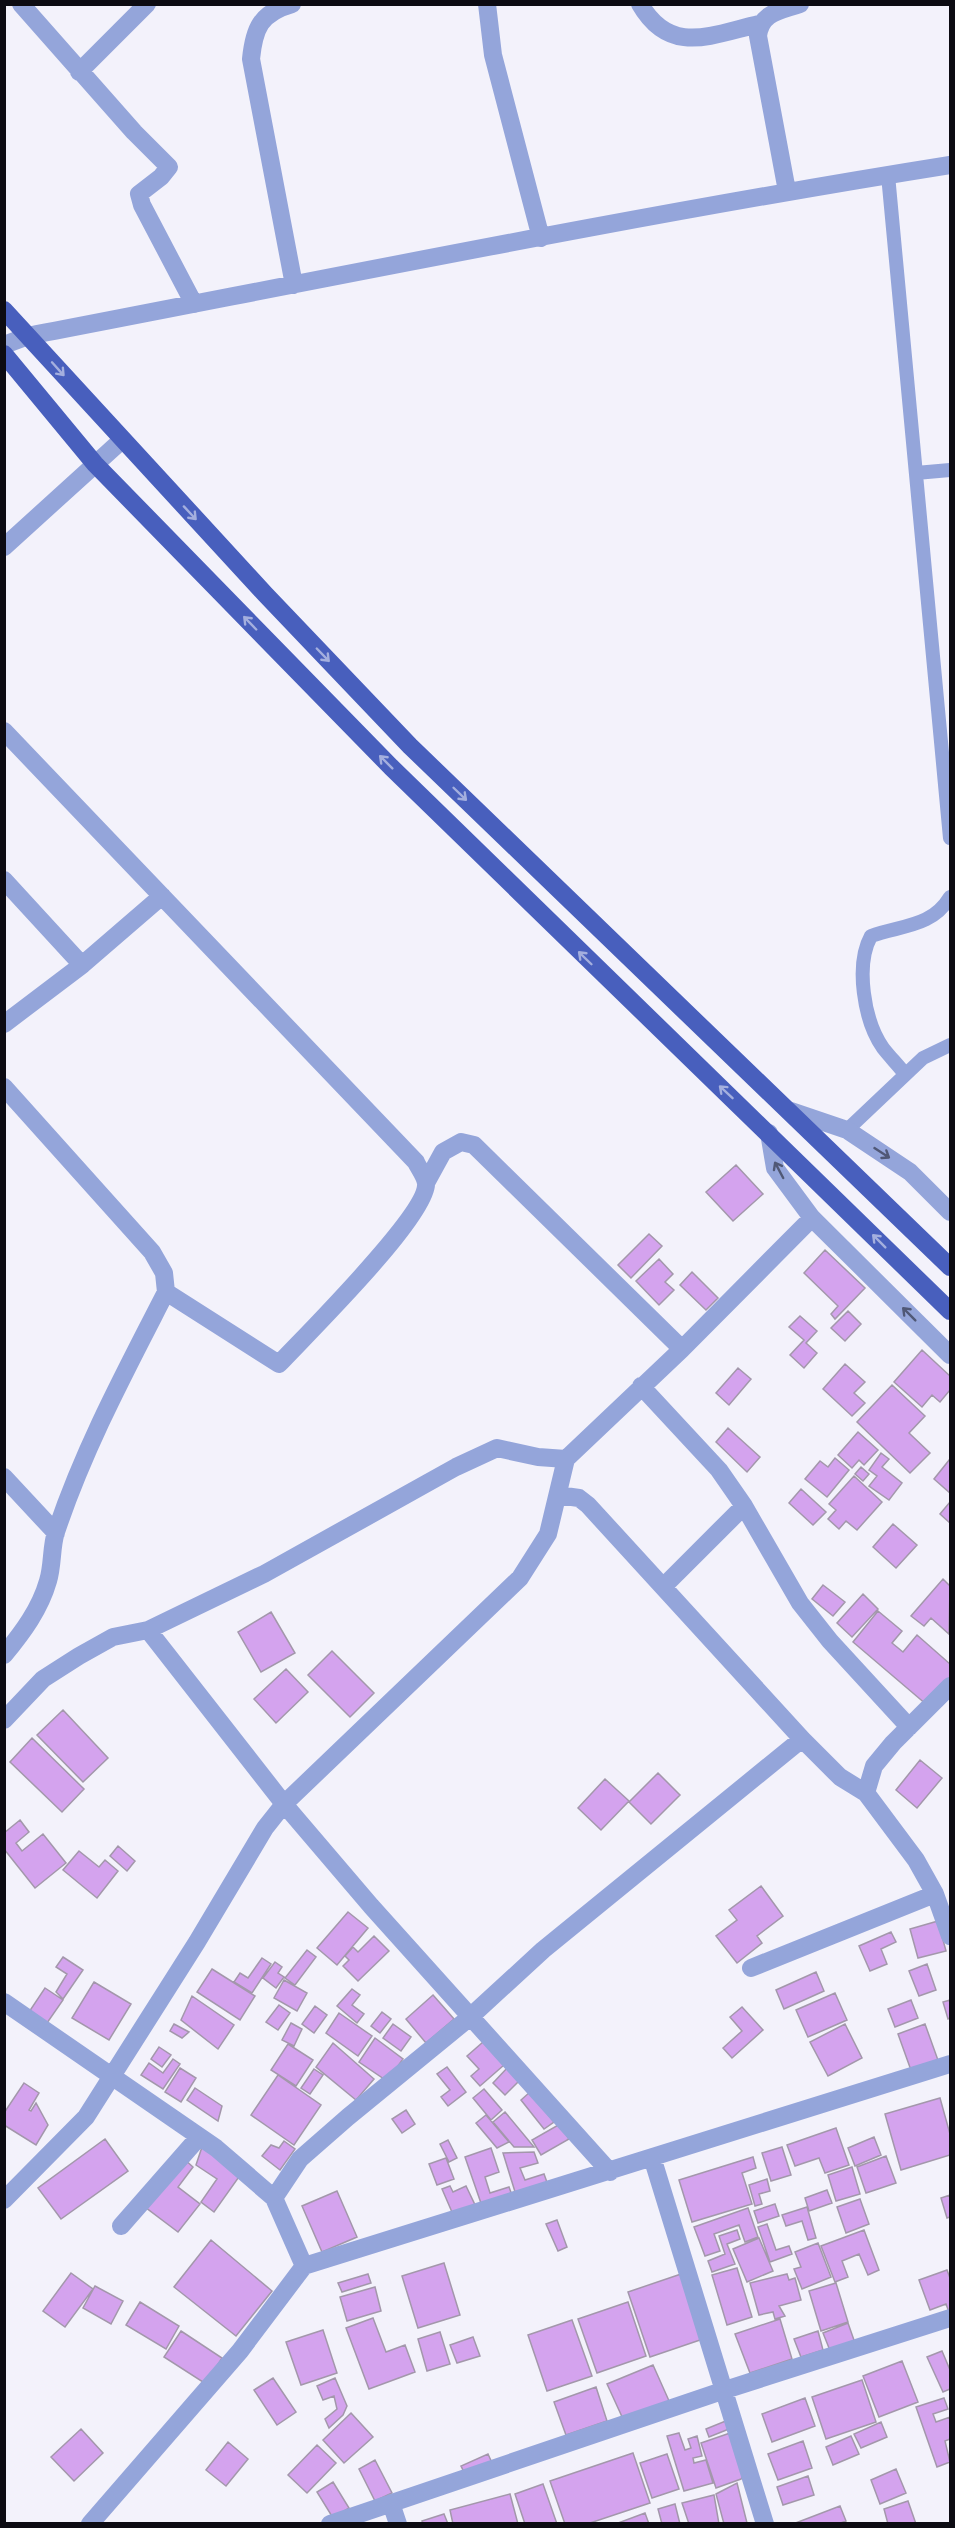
<svg xmlns="http://www.w3.org/2000/svg" width="955" height="2528" font-family="'Fira Sans',sans-serif">
  <style>
    .building { fill: #d4a3ee; stroke: #a397ab; stroke-width: 1.5 }
    .lines { fill: none; stroke-linecap: round; stroke-linejoin: round }
    .service { stroke: #94a5da; stroke-width: 14 }
    .minor { stroke: #94a5da; stroke-width: 18 }
    .primary { stroke: #485fbd; stroke-width: 18 }
    .oneway { stroke: #a4afde }
    .oneway2 { stroke: #505876 }
  </style>
  <rect width="100%" height="100%" fill="#f3f2fb"/>
  <path class="building" d="M736,1165L763,1194L733,1221L706,1192Z
    M649,1234L662,1246L631,1278L618,1265Z
    M825,1250L865,1288L835,1319L831,1314L838,1306L804,1273Z
    M659,1259L673,1274L665,1282L674,1290L659,1305L636,1281Z
    M692,1272L718,1298L706,1310L680,1285Z
    M848,1311L861,1324L845,1341L831,1328Z
    M800,1316L817,1331L806,1343L817,1353L804,1368L790,1355L804,1340L789,1327Z
    M922,1350L950,1376V1390L940,1402L932,1395L922,1407L894,1382Z
    M845,1364L865,1382L854,1393L865,1403L852,1416L823,1389Z
    M738,1368L751,1379L729,1405L716,1393Z
    M892,1385L925,1416L909,1433L930,1453L910,1473L857,1422Z
    M728,1428L760,1457L747,1472L716,1442Z
    M858,1432L878,1450L864,1465L859,1460L852,1468L838,1455Z
    M881,1453L889,1459L882,1467L902,1483L889,1500L869,1486L877,1476L869,1470Z
    M835,1458L849,1470L827,1497L805,1479L820,1461L828,1467Z
    M950,1459V1493L934,1479Z
    M861,1467L869,1474L863,1481L855,1474Z
    M854,1476L882,1502L857,1530L846,1521L839,1529L828,1519L836,1510L829,1504Z
    M801,1489L826,1512L813,1525L789,1503Z
    M950,1502V1523L940,1514Z
    M893,1524L917,1545L896,1568L873,1547Z
    M943,1579L950,1586L949,1634L931,1618L924,1626L911,1616Z
    M823,1585L845,1602L833,1616L812,1599Z
    M863,1594L878,1609L852,1637L837,1623Z
    M878,1611L902,1631L892,1643L903,1652L917,1635L950,1664V1677L927,1705L853,1642Z
    M271,1612L295,1653L261,1672L238,1632Z
    M332,1651L374,1693L350,1717L308,1675Z
    M286,1669L308,1692L276,1723L254,1699Z
    M63,1710L108,1758L83,1782L37,1735Z
    M32,1738L84,1789L62,1812L10,1762Z
    M920,1760L942,1778L917,1808L896,1790Z
    M658,1773L680,1795L651,1824L629,1802Z
    M605,1779L629,1801L601,1830L578,1808Z
    M20,1820L29,1832L16,1843L22,1851L43,1834L66,1863L35,1888L4,1849V1833Z
    M118,1846L135,1861L127,1871L110,1856Z
    M79,1851L99,1867L105,1860L118,1871L97,1898L63,1870Z
    M761,1886L783,1916L757,1936L762,1943L737,1963L716,1936L737,1920L729,1910Z
    M348,1912L368,1928L337,1965L317,1948Z
    M938,1921L946,1951L918,1958L910,1929Z
    M891,1932L896,1942L881,1949L887,1964L870,1971L859,1946Z
    M374,1936L389,1951L358,1981L343,1966L349,1960L345,1956L353,1947L358,1952Z
    M307,1950L316,1957L295,1985L285,1978Z
    M63,1957L83,1970L63,1999L56,1992L67,1974L56,1967Z
    M262,1958L271,1964L252,1993L234,1982L240,1973L248,1978Z
    M275,1962L282,1967L278,1973L284,1977L276,1988L263,1978Z
    M927,1964L936,1990L919,1996L909,1971Z
    M212,1969L255,1996L240,2020L197,1992Z
    M816,1972L824,1991L784,2009L776,1990Z
    M284,1980L307,1993L297,2011L274,1998Z
    M94,1982L131,2004L109,2040L72,2018Z
    M45,1988L63,2000L47,2023L29,2012Z
    M352,1989L360,1995L352,2005L364,2014L357,2023L337,2006Z
    M835,1993L847,2020L808,2037L796,2010Z
    M433,1995L454,2019L426,2043L406,2019Z
    M192,1996L234,2025L218,2049L181,2020Z
    M911,2000L918,2018L895,2027L888,2009Z
    M950,2000V2018L948,2019L943,2002Z
    M279,2005L290,2013L278,2030L266,2022Z
    M315,2006L327,2015L314,2033L302,2024Z
    M742,2007L763,2030L732,2058L723,2048L742,2031L730,2017Z
    M382,2012L391,2019L380,2033L371,2026Z
    M339,2013L372,2036L358,2056L326,2033Z
    M291,2023L302,2029L294,2046L282,2040Z
    M174,2024L189,2032L182,2038L170,2031Z
    M393,2024L411,2037L401,2051L383,2038Z
    M845,2024L862,2058L828,2076L810,2042Z
    M925,2024L939,2063L912,2073L898,2034Z
    M375,2038L403,2059L387,2081L359,2062Z
    M483,2042L504,2065L480,2086L471,2076L479,2069L467,2056Z
    M333,2043L374,2079L356,2100L316,2067Z
    M288,2044L313,2060L296,2086L271,2070Z
    M159,2047L171,2055L162,2067L151,2059Z
    M173,2059L180,2064L163,2089L141,2075L149,2063L163,2073Z
    M509,2066L522,2078L505,2095L493,2083Z
    M447,2067L466,2092L448,2106L441,2097L450,2090L437,2074Z
    M180,2068L196,2078L181,2102L165,2092Z
    M314,2069L323,2075L310,2094L301,2088Z
    M278,2075L321,2105L294,2145L251,2115Z
    M24,2083L39,2093L29,2110L31,2111L36,2103L48,2125L36,2145L4,2125V2113Z
    M195,2088L222,2106L218,2121L187,2100Z
    M484,2089L502,2110L491,2120L473,2098Z
    M530,2092L554,2122L544,2129L521,2100Z
    M940,2098L950,2134V2155L901,2170L885,2114Z
    M406,2110L415,2124L402,2133L392,2119Z
    M505,2112L534,2147H514L493,2122Z
    M486,2115L509,2142L497,2148L476,2123Z
    M560,2124L569,2139L541,2155L532,2140Z
    M836,2128L849,2165L825,2173L819,2158L795,2166L787,2145Z
    M874,2137L881,2155L855,2166L848,2148Z
    M105,2139L128,2171L61,2219L38,2188Z
    M448,2140L457,2158L449,2162L440,2144Z
    M284,2141L295,2149L280,2170L262,2156L271,2145L279,2148Z
    M202,2147L241,2174L214,2212L201,2202L217,2179L196,2165Z
    M782,2147L791,2175L771,2181L762,2153Z
    M491,2148L499,2172L485,2177L490,2193L509,2187L513,2198L483,2209L465,2157Z
    M534,2152L538,2163L520,2168L525,2180L544,2174L548,2185L516,2195L503,2153Z
    M886,2156L896,2183L866,2193L857,2167Z
    M753,2157L756,2168L742,2173L752,2204L692,2222L679,2180Z
    M183,2158L193,2167L178,2187L200,2204L178,2232L145,2207Z
    M446,2158L454,2179L437,2185L429,2164Z
    M852,2167L860,2194L836,2201L828,2175Z
    M767,2179L770,2191L759,2194L762,2204L755,2206L749,2185Z
    M450,2186L453,2192L466,2186L477,2209L455,2219L442,2189Z
    M827,2190L832,2203L809,2211L805,2198Z
    M337,2191L357,2237L322,2252L302,2206Z
    M950,2195V2217L947,2218L941,2198Z
    M860,2199L869,2224L846,2233L837,2207Z
    M775,2204L779,2216L758,2223L754,2211Z
    M807,2207L816,2238L808,2240L802,2221L786,2226L782,2215Z
    M748,2208L758,2237L745,2242L739,2225L714,2234L720,2251L705,2256L694,2227Z
    M557,2220L567,2247L558,2251L546,2224Z
    M767,2224L776,2250L789,2246L792,2254L770,2262L758,2227Z
    M737,2230L740,2239L727,2244L735,2264L712,2272L708,2261L725,2254L719,2236Z
    M864,2230L879,2270L868,2275L859,2254L842,2261L848,2277L835,2282L821,2246Z
    M759,2238L773,2271L747,2282L733,2249Z
    M211,2240L272,2291L236,2336L174,2287Z
    M818,2243L831,2277L802,2289L794,2269L801,2267L795,2252Z
    M444,2263L460,2315L418,2328L402,2276Z
    M737,2268L752,2317L727,2325L712,2275Z
    M947,2270L950,2278V2315L946,2304L930,2310L919,2280Z
    M71,2273L93,2289L65,2327L43,2311Z
    M368,2274L371,2283L342,2292L338,2283Z
    M681,2274L703,2339L650,2357L628,2292Z
    M787,2274L789,2280L795,2278L801,2300L779,2306L785,2316L775,2319L773,2312L759,2315L750,2283Z
    M836,2283L848,2322L821,2331L809,2291Z
    M95,2286L123,2301L111,2324L83,2308Z
    M375,2287L381,2311L347,2321L340,2297Z
    M140,2302L179,2326L166,2349L126,2325Z
    M628,2302L646,2356L597,2373L578,2319Z
    M373,2318L386,2352L405,2345L415,2372L369,2389L346,2328Z
    M780,2319L792,2359L750,2373L735,2334Z
    M572,2320L592,2376L547,2391L528,2335Z
    M848,2323L855,2343L831,2353L823,2333Z
    M323,2330L337,2373L301,2385L286,2342Z
    M181,2331L222,2358L206,2384L164,2357Z
    M818,2331L823,2350L801,2357L794,2339Z
    M440,2332L450,2364L427,2371L418,2339Z
    M473,2337L480,2356L457,2363L450,2345Z
    M942,2351L950,2370V2389L943,2392L927,2357Z
    M902,2361L918,2402L879,2417L863,2376Z
    M653,2365L670,2403L624,2421L607,2384Z
    M273,2378L296,2412L277,2425L254,2390Z
    M335,2378L347,2406L343,2415L329,2428L325,2419L337,2409L334,2396L323,2400L317,2386Z
    M862,2380L876,2422L826,2439L812,2397Z
    M596,2387L607,2421L566,2435L554,2402Z
    M805,2398L815,2426L772,2442L762,2414Z
    M944,2398L948,2409L933,2414L936,2422L950,2417V2439L945,2441L950,2462L937,2467L916,2407Z
    M351,2413L373,2437L344,2463L323,2440Z
    M728,2420L729,2429L709,2437L706,2429Z
    M881,2422L887,2437L861,2448L854,2434Z
    M81,2429L103,2453L74,2481L51,2457Z
    M733,2432L747,2472L741,2479L716,2488L701,2443Z
    M679,2433L685,2450L691,2448L688,2439L697,2436L702,2456L693,2458L694,2463L706,2460L713,2483L684,2491L667,2436Z
    M851,2436L859,2454L833,2465L826,2447Z
    M803,2441L812,2468L778,2480L768,2454Z
    M228,2442L248,2459L226,2486L206,2470Z
    M317,2445L336,2463L307,2493L288,2475Z
    M633,2453L650,2503L587,2524H565L550,2481Z
    M488,2454L493,2465L466,2476L461,2466Z
    M667,2454L679,2489L652,2498L640,2463Z
    M375,2460L392,2493L375,2501L359,2469Z
    M896,2469L906,2493L880,2504L871,2480Z
    M808,2476L814,2495L783,2505L777,2487Z
    M333,2482L349,2508L333,2518L317,2492Z
    M737,2483L747,2523L724,2524L716,2494Z
    M543,2484L557,2524H525L515,2494Z
    M510,2494L518,2524H453L450,2510Z
    M714,2495L719,2524H689L682,2503Z
    M908,2501L916,2524H888L884,2509Z
    M675,2504L680,2524H662L658,2509Z
    M840,2506L846,2521L838,2524H793Z
    M645,2513L649,2524H618V2523Z
    M444,2514L448,2524H423L422,2521Z"/>
  <g class="lines">
    <path class="service" d="M888,175L950,838
      M916,473L950,470
      M905,1074C898,1065 890,1057 883,1048C864,1021 855,965 871,936C902,925 932,927 950,897
      M847,1130L923,1058L950,1045"/>
    <path class="minor" d="M21,4L134,132L169,167L161,177L139,194L142,205L194,304
      M292,4C260,13 254,29 251,59L294,285
      M487,4L493,55L541,238
      M640,4C670,56 711,35 759,24
      M79,72L147,4
      M787,191L758,36C761,12 780,11 800,4
      M4,345L28,336C335,277 642,214 950,165
      M4,547L122,440
      M4,731L416,1162C418,1167 425,1176 426,1183C429,1214 305,1336 279,1364L166,1292
      M4,880L82,965
      M4,1024L82,965L162,896
      M4,1087L152,1252L164,1273L166,1292C126,1370 84,1448 56,1532C51,1547 53,1565 48,1581C40,1609 23,1632 4,1655
      M791,1111L847,1130L910,1172L950,1212
      M769,1133L775,1168L812,1218L950,1355
      M426,1183L443,1152L461,1142L474,1145L682,1349
      M641,1386L719,1470L744,1506L800,1603L830,1641L909,1727
      M4,1477L56,1533
      M558,1495L579,1498L588,1505L802,1739L840,1777L866,1793
      M664,1586L744,1506
      M148,1630L284,1804L371,1906L610,2172
      M950,1686L893,1743L874,1766L866,1793L916,1860L935,1894L950,1936
      M4,1720L43,1679L79,1656L113,1637L148,1630L264,1574L456,1467L497,1448L538,1457L566,1459L682,1349L812,1218
      M751,1968L935,1894
      M4,2002L216,2148L274,2198L304,2266
      M652,2157L765,2524
      M274,2198L300,2159L348,2117L469,2018L543,1950L802,1739
      M4,2200L86,2117L197,1942L265,1828L284,1804L520,1578L548,1534L566,1459
      M121,2226L199,2137
      M391,2503L398,2524
      M90,2524L240,2351L304,2266L950,2064
      M330,2524L725,2390L950,2318"/>
    <path class="primary" d="M4,310L265,594L410,746L950,1267
      M4,354L95,464L391,767L950,1311"/>
  </g>
  <defs><path id="oneway-shaft" d="M-6 0H5M1.5-3L5.5 0L1.5 3" fill="none" stroke-width="1.6" stroke-linecap="round" stroke-linejoin="round" transform="scale(1.5)"/></defs>
  <g class="oneway">
    <use href="#oneway-shaft" transform="translate(58 369) rotate(48)"/>
    <use href="#oneway-shaft" transform="translate(190 513) rotate(47)"/>
    <use href="#oneway-shaft" transform="translate(250 623) rotate(-134)"/>
    <use href="#oneway-shaft" transform="translate(323 655) rotate(46)"/>
    <use href="#oneway-shaft" transform="translate(386 762) rotate(-135)"/>
    <use href="#oneway-shaft" transform="translate(460 794) rotate(44)"/>
    <use href="#oneway-shaft" transform="translate(585 958) rotate(-136)"/>
    <use href="#oneway-shaft" transform="translate(726 1092) rotate(-137)"/>
    <use href="#oneway-shaft" transform="translate(879 1241) rotate(-135)"/>
  </g>
  <g class="oneway2">
    <use href="#oneway-shaft" transform="translate(882 1153) rotate(33)"/>
    <use href="#oneway-shaft" transform="translate(779 1170) rotate(-118)"/>
    <use href="#oneway-shaft" transform="translate(909 1314) rotate(-135)"/>
  </g>
  <rect width="955" height="2528" fill="none" stroke="#0c0b12" stroke-width="12"/>
</svg>
